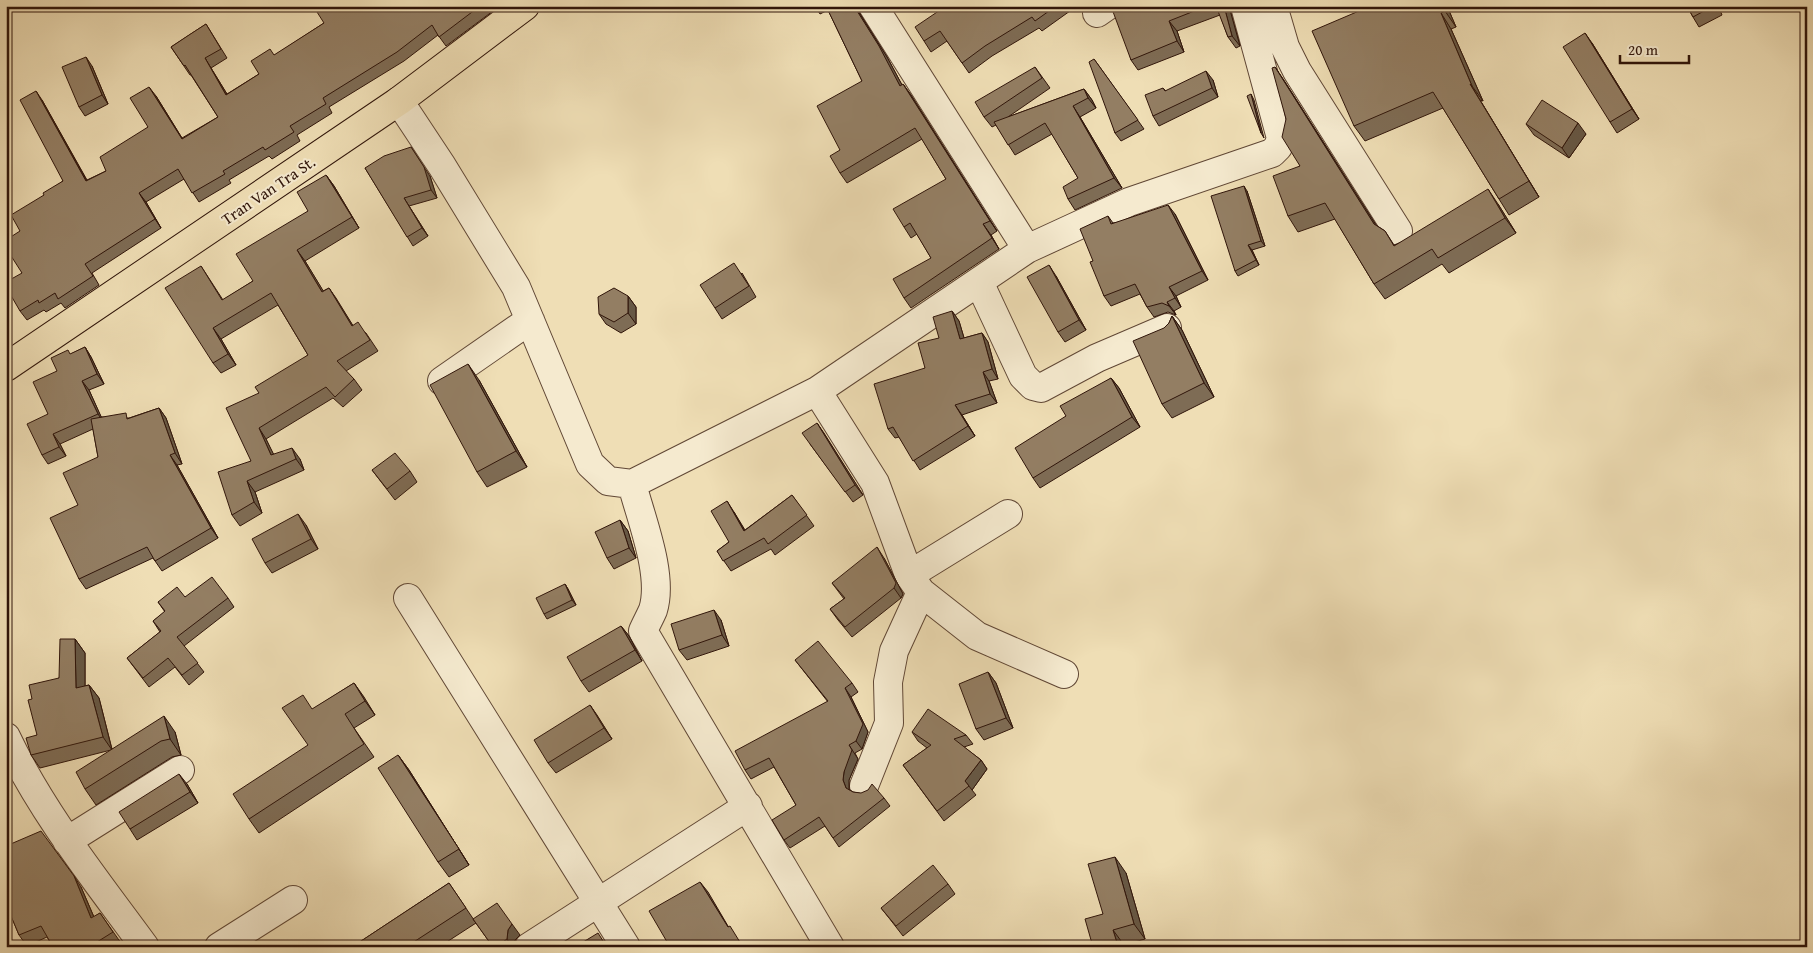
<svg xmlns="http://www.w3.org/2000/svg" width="1813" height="953" font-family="'Gentium Book Plus',serif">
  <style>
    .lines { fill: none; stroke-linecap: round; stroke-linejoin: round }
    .minor-casing { stroke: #604735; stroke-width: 30 }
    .major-casing { stroke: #30150a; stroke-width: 30 }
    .minor { stroke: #f5eacf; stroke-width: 28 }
    .major { stroke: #efdeb5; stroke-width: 28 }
    .wall { fill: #7e6c55; stroke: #30150a }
    .shaded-wall { fill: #675845; stroke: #30150a }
    .building { fill: #937e63; stroke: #30150a }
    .labels { text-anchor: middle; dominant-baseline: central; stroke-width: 4; stroke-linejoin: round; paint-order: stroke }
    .street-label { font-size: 16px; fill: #30150a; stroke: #f5eacf }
  </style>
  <rect width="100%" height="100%" fill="#efdeb5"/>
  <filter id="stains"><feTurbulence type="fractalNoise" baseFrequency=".004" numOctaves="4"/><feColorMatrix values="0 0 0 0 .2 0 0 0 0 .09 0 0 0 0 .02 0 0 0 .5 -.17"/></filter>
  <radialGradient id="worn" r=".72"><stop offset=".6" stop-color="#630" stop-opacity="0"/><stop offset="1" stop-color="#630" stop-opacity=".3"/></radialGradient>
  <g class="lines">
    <g class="minor-casing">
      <path id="minor" d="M873,6L1027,249
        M1273,6L1285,47L1297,71L1398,231
        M1097,13L1107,6
        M399,101L442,166L516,287L590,464L608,481L632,484L817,391L1027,249L1129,202L1272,153L1278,147L1281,138L1245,6
        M979,282L1023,376L1033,386L1041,388L1097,358L1167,328
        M442,381L530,320
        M817,391L875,483L909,575L921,592L977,636L1064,674
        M632,484C641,519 664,575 653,610C650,617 646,624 643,631L830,947
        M909,575L1008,514
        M408,598L626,947
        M6,737C42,813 96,880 145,947
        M864,786L889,723L888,682L894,651L921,592
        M67,841L180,770
        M219,947L293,900
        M529,947L748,806"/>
    </g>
    <g class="major-casing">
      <path id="major" d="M6,367L399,101L525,6"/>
    </g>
    <use href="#minor" class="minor"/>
    <use href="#major" class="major"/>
  </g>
  <path class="wall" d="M347,6H491L493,11L446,46L438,35L404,61L329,107L332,113L297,135L300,141L272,159L269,156L229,180L231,183L199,202L184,179L146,202L161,228L92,273L99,285L65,308L61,303L46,312L44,310L27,320L20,311L22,273L20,231L44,195L63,181L42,100L87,180L106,171L148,127L156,96L182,138L218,117L191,75H190L171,47L206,24L227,58L211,68L227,94L259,74L275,55L324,23Z
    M815,6H856L860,14L887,57L902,85L903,84L911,95L997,231L991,235L999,249L911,308L904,298L931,258L917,234L911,238L904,227L946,179L922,139L847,183L840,173V150L862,81L828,10L820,14Z
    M946,6H1077L1042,31L1039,28L992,56L969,73L947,41L931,52L924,41Z
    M1118,6H1133L1135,9L1143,6H1230V10L1240,46L1236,48L1228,37L1220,15L1177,31L1184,52L1138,70L1131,60Z
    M1447,6L1456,27L1451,29L1483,101L1480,100L1539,197L1509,215L1499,199L1443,108L1365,141L1354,126L1366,8Z
    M1687,6H1729L1720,10L1722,15L1699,27L1693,17Z
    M1592,43L1639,119L1617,133L1610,122Z
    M1094,59L1144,129L1121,141L1115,133Z
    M92,66L108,104L85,116L79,107Z
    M1035,67L1050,88L1008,117L1084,89L1092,100L1096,108L1080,117L1122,188L1075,210L1068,199L1078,178L1052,134L1015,155L996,125L992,127L984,117Z
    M1275,67L1285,82L1376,225L1385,231L1394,245L1498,204L1516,233L1449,273L1442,264L1385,299L1374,284L1335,219L1298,232L1288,216L1300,166L1286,119Z
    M1213,80L1218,97L1159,126L1153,116L1163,88L1166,91Z
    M1526,124L1586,134L1569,158L1534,135Z
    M365,168L430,176L437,198L409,206L428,236L413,246Z
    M326,175L334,186L359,228L305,261L323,291L329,288L353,326L366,333L378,351L346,371L354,379L362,390L343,407L333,398L266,439L273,454L300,459L304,470L255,492L262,513L240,526L232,515L251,461L259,393L308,355L278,305L221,339L236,365L221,373L213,363L201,266L223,300L253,281L308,211Z
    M1247,191L1265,246L1252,250L1259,265L1238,276L1235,271Z
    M1175,214L1208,280L1176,296L1181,307L1174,311L1176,315L1168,312L1154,317L1147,307L1140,294L1111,306L1104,296L1093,261L1108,216L1113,223Z
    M742,273L756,297L722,319L715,308Z
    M1056,276L1086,330L1065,342L1058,332Z
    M628,296L636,307V324L621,333L606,324L599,314Z
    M952,311L959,321L964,338L982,333L988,342L998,379L989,381L997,403L962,415L975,436L920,470L899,437L895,438L888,429L925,368Z
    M1172,316L1182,330L1214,397L1172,418L1162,404L1164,328L1169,323Z
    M85,347L91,357L104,384L89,390L101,417L129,418L159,408L166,418L182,464L177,465L218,538L162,571L153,558L86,589L79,579L78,505L98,457L93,429L60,444L66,456L48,464L42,455L48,414L57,371L71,354Z
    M1111,378L1119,388L1140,427L1040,488L1033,478L1066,416Z
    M479,380L527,467L487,487L477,472Z
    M817,423L863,495L853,502L810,444Z
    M372,470L410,471L417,482L395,500Z
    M792,495L814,526L775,555L771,549L731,571L717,551L729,542L734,512L745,530Z
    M620,520L628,531L636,558L614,569L607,558Z
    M306,525L318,549L272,573L265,563Z
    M884,558L903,594L901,598L852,637L838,620L830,609L844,599L832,583Z
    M565,584L568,589L576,605L547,619L544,614Z
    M185,597L228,598L234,607L184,646L204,672L189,685L175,667L149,687L127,658L160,632L153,621L165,612L158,602Z
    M721,620L729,646L687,660L679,650Z
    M621,626L629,636L642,661L589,692L581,681Z
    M75,639L85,653V686L89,685L99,698L112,749L175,732L181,755L172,757L96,805L85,789L111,750L40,768L31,755L37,735L59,678Z
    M795,660L852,683L858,692L851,697L868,732L862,749L855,753L858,759L849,780V789L853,792L884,798L890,806L839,847L825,826L790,848L784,840L796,805L774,767L751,779L745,770L828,702Z
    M988,672L996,683L1013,728L984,740L976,729Z
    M354,683L375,715L354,728L374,757L259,833L249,819L308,745L313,709Z
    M590,705L612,739L556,773L548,763Z
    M912,732L966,735L973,744L964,747L981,760L987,769L972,790L976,795L944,821L903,765L927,748L918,741Z
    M398,755L409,770L469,865L449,877L438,862Z
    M187,784L198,803L137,840L130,829Z
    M6,870L81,887L94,917L100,913L121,943L114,947H53L47,937L27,946L19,935L7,906L6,907Z
    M1126,873L1145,939L1124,945V947H1093L1103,914Z
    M449,883L476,923L439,947H352Z
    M948,884L955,894L903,936L889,918L881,908Z
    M473,919L520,935L515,940L514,947H493Z"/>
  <path class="shaded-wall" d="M854,6H856L860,14L887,57L908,96L900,86Z
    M1224,6H1230V10L1240,46L1232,36Z
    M1443,6H1447L1456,27L1445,11Z
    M1441,13L1451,29L1483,101L1472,86Z
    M1169,21L1177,31L1184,52L1177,41Z
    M1585,33L1592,43L1639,119L1632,109Z
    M86,57L92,66L108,104L102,95Z
    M205,58L211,68L233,104L226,95Z
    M1275,67L1285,82L1385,239L1374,224Z
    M1206,71L1213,80L1218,97L1212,88Z
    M903,84L911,95L997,231L990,221Z
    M1470,84L1480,100L1539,197L1529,181Z
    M149,87L156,96L188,148L182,139Z
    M1084,89L1092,100L1096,108L1088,98Z
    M36,91L42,100L92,190L86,181Z
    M1251,94L1254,100L1264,138L1261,133Z
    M1073,106L1080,117L1122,188L1114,178Z
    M1578,123L1586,134L1569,158L1562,148Z
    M411,147L430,176L437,198L431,190Z
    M326,175L334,186L359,228L352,217Z
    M1244,186L1247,191L1265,246L1261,241Z
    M1488,189L1498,204L1516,233L1505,218Z
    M139,193L146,202L161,228L155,219Z
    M404,198L409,206L428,236L422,228Z
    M1168,205L1175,214L1208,280L1202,271Z
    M983,224L991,235L999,249L992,238Z
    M1248,245L1252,250L1259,265L1256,260Z
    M297,250L305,261L330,302L322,292Z
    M1049,265L1056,276L1086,330L1079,320Z
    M1169,287L1176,296L1181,307L1175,298Z
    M329,288L336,298L360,337L352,326Z
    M628,296L636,307V324L628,313Z
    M1167,302L1174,311L1176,315L1169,306Z
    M952,311L959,321L967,348L960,339Z
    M1172,316L1182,330L1214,397L1204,383Z
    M213,328L221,339L236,365L228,354Z
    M982,333L988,342L998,379L992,369Z
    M85,347L91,357L104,384L97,374Z
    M468,364L479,380L527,467L516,451Z
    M983,372L989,381L997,403L990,394Z
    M1111,378L1119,388L1140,427L1132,417Z
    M82,381L89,390L104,423L98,414Z
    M955,405L962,415L975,436L968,426Z
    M159,408L166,418L182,464L175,453Z
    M817,423L824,433L863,495L855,485Z
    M259,428L266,439L279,465L271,455Z
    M53,434L60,444L66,456L59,447Z
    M292,448L300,459L304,470L296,459Z
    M170,455L177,465L218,538L211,528Z
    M247,481L255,492L262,513L254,502Z
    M727,501L734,512L751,542L744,531Z
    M298,514L306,525L318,549L311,539Z
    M620,520L628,531L636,558L629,548Z
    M877,547L884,558L903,594L901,598L894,588Z
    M565,584L568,589L576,605L572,600Z
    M714,610L721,620L729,646L722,635Z
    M621,626L629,636L642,661L635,650Z
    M75,639L85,653V701L76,688Z
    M988,672L996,683L1013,728L1006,718Z
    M354,683L364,697L375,715L365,701Z
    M89,685L99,698L112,750L103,737Z
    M845,688L851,697L868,732L862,749L856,741Z
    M590,705L597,715L612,739L604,728Z
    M164,716L175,732L181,755L170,739Z
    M849,745L858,759L849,780V789L852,796L846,788L843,780L844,772Z
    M398,755L409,770L469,865L459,849Z
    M981,760L987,769L972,790L965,781Z
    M179,774L187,784L198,803L190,792Z
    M1115,857L1126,873L1145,939L1134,924Z
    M74,876L81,887L99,929L91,918Z
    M700,882L708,892L735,938L728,927Z
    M512,924L520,935L515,940L514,947H512L507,939L508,930Z
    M1113,930L1124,945V947H1118V946Z"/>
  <path class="building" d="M326,6H342L343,8L347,6H480L439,37L432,25L397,52L323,98L326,104L290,126L294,132L265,150L263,147L223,171L225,174L192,193L178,169L139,193L155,219L85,264L93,276L58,299L55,293L39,303L38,300L20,311L6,287V282L22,273L6,248V240L20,231L11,215L44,195L43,193L63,181L20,100L36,91L86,181L106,171L100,157L148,127L130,98L149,87L182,139L218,117L185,65L184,66L171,47L189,35L206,24L221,49L205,58L226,95L259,74L251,61L270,49L274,55L324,23L317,12Z
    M826,6H854L879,46L900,86L903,84L990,221L983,224L992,238L904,298L893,279L931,258L910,223L904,227L893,209L946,179L915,128L840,173L830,156L840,150L817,106L862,81Z
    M946,6H1056L1035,21L1032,17L985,46L962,63L940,31L924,41L915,27Z
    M1118,6H1132L1133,10L1143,6H1207L1169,21L1177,41L1131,60L1112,9Z
    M1216,6H1224L1232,36L1228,37Z
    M1365,6H1443L1445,11L1441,13L1472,86L1470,84L1529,181L1499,199L1433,92L1354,126L1312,31L1366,8Z
    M1687,6H1713L1693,17Z
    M1585,33L1632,109L1610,122L1563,47Z
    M86,57L102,95L79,107L62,67Z
    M1094,59L1138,120L1115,133L1089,62Z
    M1035,67L1042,78L984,117L975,102Z
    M1275,67L1374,224L1385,231L1394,246L1488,189L1505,218L1438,258L1432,249L1374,284L1325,203L1288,216L1273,176L1300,166L1282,137L1286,119L1272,68Z
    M1206,71L1212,88L1153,116L1145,95L1163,88L1165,91Z
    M1084,89L1088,98L1073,106L1114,178L1068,199L1063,187L1078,178L1045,123L1008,145L994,122Z
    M1251,94L1261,133L1247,96Z
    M1542,100L1578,123L1562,148L1526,124Z
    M411,147L424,167L431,190L404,198L422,228L407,237L365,168L384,156Z
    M326,175L352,217L297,250L322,292L329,288L352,326L358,322L370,340L337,361L354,379L335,397L326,387L259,428L271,455L292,448L296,459L247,481L254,502L232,515L218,472L251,461L226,408L259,393L255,387L308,355L271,293L213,328L228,354L213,363L165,288L201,266L222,300L253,281L236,254L308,211L297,192Z
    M1244,186L1261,241L1248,245L1256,260L1235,271L1211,196Z
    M1168,205L1202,271L1169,287L1175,298L1167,302L1169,306L1162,303L1147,307L1135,284L1104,296L1090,262L1093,261L1080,229L1108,216L1111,224Z
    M734,263L749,286L715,308L700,285Z
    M1049,265L1079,320L1058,332L1027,277Z
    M614,288L628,296V313L614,322L599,314L598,297Z
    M952,311L960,339L982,333L992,369L983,372L990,394L955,405L968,426L913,461L893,427L888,429L874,384L925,368L918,343L939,338L933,317Z
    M1172,316L1204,383L1162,404L1133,341L1164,328L1169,323Z
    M85,347L97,374L82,381L98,414L53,434L59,447L42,455L27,424L48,414L33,382L57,371L51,358L68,350L70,354Z
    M468,364L516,451L477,472L430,385Z
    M1111,378L1132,417L1033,478L1015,448L1066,416L1060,406Z
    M159,408L175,453L170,455L211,528L155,561L147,547L79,579L50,518L78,505L63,473L98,457L91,419L126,413L127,419Z
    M817,423L855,485L845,492L802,433Z
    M395,453L410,471L387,489L372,470Z
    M792,495L807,515L768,544L764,538L723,561L717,551L729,542L711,511L727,501L744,531Z
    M298,514L311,539L265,563L252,539Z
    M620,520L629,548L607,558L595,532Z
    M877,547L896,583L894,588L845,627L830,609L845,598L832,583Z
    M212,577L228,598L177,637L198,663L182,675L168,658L143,678L127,658L161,631L153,621L165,611L158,602L177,587L185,597Z
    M565,584L572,600L544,614L536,598Z
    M714,610L722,635L679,650L671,624Z
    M621,626L635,650L581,681L567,657Z
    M60,639H75L76,688L89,685L103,737L31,755L26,738L37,735L28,700L32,699L29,685L59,678Z
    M818,641L852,683L845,688L863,724L856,741L849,745L852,750L844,772L843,780L846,788L853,792L861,793L868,790L872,784L884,798L833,838L819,817L784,840L772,820L796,805L769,758L745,770L735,751L828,701L795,660Z
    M988,672L1006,718L976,729L959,684Z
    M354,683L365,701L345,714L364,744L249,819L233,794L308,745L282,708L303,695L312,709Z
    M590,705L604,728L548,763L534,740Z
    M928,709L966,735L954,739L981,760L965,781L969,786L937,811L903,765L931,745L912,732Z
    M164,716L170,739L161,741L85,789L76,772Z
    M398,755L459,849L438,862L378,768Z
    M179,774L190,792L130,829L119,812Z
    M41,831L74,876L91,918L100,913L113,932L89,947H53L41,926L19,935L6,904V870L8,869L6,865V846Z
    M1115,857L1134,924L1113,930L1118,946L1114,947H1093L1085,919L1103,914L1088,864Z
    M933,865L948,884L896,926L881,908Z
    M700,882L728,927L730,926L743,947H670L649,911Z
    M449,883L466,908L406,947H352Z
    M497,903L512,924L508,930L507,939L496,947H493L473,919Z
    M598,933L607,947H575Z"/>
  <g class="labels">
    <g class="street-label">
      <text transform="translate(268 190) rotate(-34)">Tran Van Tra St.</text>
    </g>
  </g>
  <rect width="1813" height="953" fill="none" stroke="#efdeb5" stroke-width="25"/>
  <rect x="8" y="8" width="1798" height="938" fill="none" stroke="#30150a" stroke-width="2.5"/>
  <rect x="12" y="12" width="1788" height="928" fill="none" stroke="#30150a"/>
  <path d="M1620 55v8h69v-8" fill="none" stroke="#30150a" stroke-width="2.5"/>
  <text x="1628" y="55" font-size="15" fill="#30150a" stroke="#f5eacf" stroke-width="4" paint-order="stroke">20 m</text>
  <rect width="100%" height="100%" filter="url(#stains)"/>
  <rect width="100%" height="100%" fill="url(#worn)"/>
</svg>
